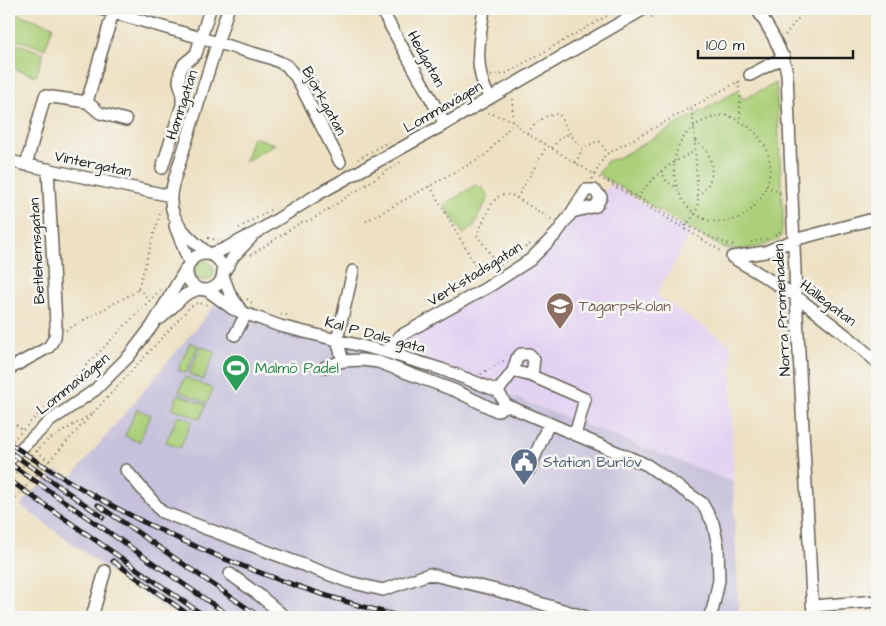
<svg xmlns="http://www.w3.org/2000/svg" width="886" height="626" font-family="'Architects Daughter',sans-serif">
  <style>
    .built { fill: #e3d3f2 }
    .industrial { fill: #c6c0da }
    .green { fill: #acd079; stroke: #64764a }
    .lines { fill: none; stroke-linecap: round; stroke-linejoin: round }
    .minor-casing { stroke: #666156; stroke-width: 14 }
    .path { stroke: #666156; stroke-width: 2; stroke-dasharray: 1 4; stroke-linecap: butt }
    .minor { stroke: #fff; stroke-width: 11 }
    .rail-casing { stroke: #1c1c1c; stroke-width: 5 }
    .rail { stroke: #f6f6f2; stroke-width: 3; stroke-dasharray: 9; stroke-linecap: butt }
    .labels { text-anchor: middle; dominant-baseline: central; stroke-width: 5; stroke-linejoin: round; paint-order: stroke }
    .street-label { font-size: 15px; fill: #1c1c1c; stroke: #f6f6f2 }
    .education-label { font-size: 15px; fill: #785e54; stroke: #f6f6f2; text-anchor: start }
    .leisure-label { font-size: 15px; fill: #27864d; stroke: #f6f6f2; text-anchor: start }
    .service-label { font-size: 15px; fill: #4e5e75; stroke: #f6f6f2; text-anchor: start }
  </style>
  <rect width="100%" height="100%" fill="#f6f6f2"/>
  <filter id="ink" filterUnits="userSpaceOnUse"><feTurbulence type="fractalNoise" baseFrequency=".02" numOctaves="2"/><feDisplacementMap in="SourceGraphic" scale="10" xChannelSelector="R" yChannelSelector="G"/><feConvolveMatrix kernelMatrix="1 2 1 2 8 2 1 2 1" color-interpolation-filters="sRGB"/></filter>
  <filter id="wash" filterUnits="userSpaceOnUse"><feTurbulence type="fractalNoise" baseFrequency=".0096" numOctaves="4" result="noise"/><feDisplacementMap in="SourceGraphic" scale="20" xChannelSelector="R" yChannelSelector="G"/><feGaussianBlur stdDeviation="1.12" result="paint"/><feColorMatrix in="noise" values="0 0 0 0 0 0 0 0 0 0 0 0 0 0 0 0 0 1.4 0 .05"/><feComposite in="paint" operator="in"/></filter>
  <g filter="url(#wash)">
    <rect width="100%" height="100%" fill="#eee1c2"/>
    <path class="built" d="M611,184L691,233L656,295L731,345L733,482L441,369L386,352L394,342L516,270L562,226L601,197Z"/>
    <path class="industrial" d="M220,299L233,309L441,369L733,482L739,617H179L108,570L20,505L56,470L71,478Z"/>
    <path class="green" d="M9,11L53,26L45,49L9,37Z
      M9,41L44,53L36,76L9,67Z
      M776,83L783,217L781,237C764,248 741,252 721,247L598,174L607,161L618,158L737,91L744,99Z
      M253,137L275,144L245,162Z
      M475,185L483,188L488,197L473,228L463,234L444,205Z
      M194 271a10 10 0 1 1 20 0a10 10 0 1 1-20 0Z
      M190,342L198,346L186,373L178,370Z
      M201,346L215,352L203,380L189,374Z
      M185,377L213,389L207,403L179,391Z
      M178,394L206,405L200,419L172,408Z
      M137,409L151,415L139,442L125,436Z
      M178,415L192,421L180,448L166,442Z"/>
  </g>
  <g filter="url(#ink)">
    <g class="lines">
      <g class="minor-casing">
        <path id="minor" d="M101,9L270,58L286,65L296,77L340,162
          M381,9L445,124
          M484,9C479,41 473,67 489,97
          M757,9C770,30 782,49 787,73L796,296L813,617
          M750,75L784,57
          M87,102L113,12
          M9,161L171,196
          M26,165L45,96L87,102L100,113L126,120
          M162,168L182,105V91L179,82L180,72L184,64L196,54L210,9
          M175,226L189,262
          M187 272a18 18 0 1 1 36 0a18 18 0 1 1-36 0Z
          M209,254C191,240 169,222 171,197C171,189 174,181 176,174L228,9
          M210,254L222,250L257,232L320,193L445,124L644,9
          M732,257L796,296L852,340L877,362
          M732,257L765,252L794,240L877,218
          M223,274L233,257L251,238
          M223,276L230,294L242,312
          M207,290L233,309L280,326L386,352L441,369L498,391
          M161,318L185,295L198,289
          M235,335L246,314
          M386,352L400,336L488,287L530,260L556,234L572,212L596,206L601,197L594,190H586L572,212
          M343,361L337,340L353,271
          M325,367L343,361L362,360L378,362L456,391L497,411L506,405
          M9,369L49,347L55,337L56,325L48,169
          M513,371L517,358L521,354H529L534,359L532,376
          M498,391L506,405L647,465L702,503L713,523L718,546L719,580L713,608L709,617
          M498,391L513,371L532,376L585,399L575,435
          M9,460L50,421L95,390L129,356L152,326L187,267
          M126,470L162,512L349,582L383,590L429,574L496,590L586,617
          M529,470L549,423
          M230,574L259,595L285,617
          M813,606L877,601
          M92,617L105,571"/>
      </g>
      <path class="path" d="M651,17L666,9
        M785,35L806,9
        M491,76L505,74L619,9
        M738,82L740,97V120
        M460,102L466,90L474,85
        M488,113L512,120L523,131L723,252
        M726,115C765,128 784,165 758,202C751,212 740,219 727,221C667,231 647,123 726,115Z
        M512,120L513,97
        M527,133C535,123 546,113 559,114L570,134L582,149L597,141L600,142L608,154
        M695,141C700,145 707,149 709,156C715,171 711,187 697,196
        M552,148L560,138L569,134
        M358,159L393,139
        M576,163L582,149
        M661,171L667,182L676,187
        M592,179L605,155L741,80
        M608,181C640,197 670,217 702,233C713,238 722,243 734,245
        M430,186L482,277
        M766,186L782,194
        M517,198L547,146
        M638,198C652,175 672,162 695,151
        M366,221L486,155L514,122
        M685,226L696,213L698,202L694,126L691,108
        M239,228L274,208
        M775,235L783,229
        M208,238L218,240
        M751,242L769,238
        M530,244L499,266L477,235L491,205L497,197L505,194L514,196L554,221
        M251,255L300,223L311,220L327,210L401,162
        M138,289L149,299
        M247,299L255,305
        M281,314L291,316
        M66,330L135,292L138,289L161,210
        M481,374L505,360
        M9,418L22,430
        M9,444L160,290
        M37,451L49,462
        M9,481L45,442L92,414
        M9,505L190,307L197,303L210,305"/>
      <use href="#minor" class="minor"/>
      <g class="rail-casing">
        <path id="rail" d="M9,443C128,524 262,582 402,617
          M13,454L103,517
          M9,463L231,617
          M9,480L206,617
          M98,505L260,617
          M113,561L192,617"/>
      </g>
      <use href="#rail" class="rail"/>
    </g>
  </g>
  <defs>
    <g id="school-pin" transform="scale(1.4375)"><path d="M0 17L-7.5 6A9.5 9.5 0 1 1 7.5 6Z" fill="#8d6e63" stroke="#f6f6f2"/><path d="M0-5L7-2L0 1L-7-2ZM-4 1L0 2.5L4 1V4Q0 6-4 4Z" fill="#fff"/></g>
    <g id="stadium-pin" transform="scale(1.4375)"><path d="M0 17L-7.5 6A9.5 9.5 0 1 1 7.5 6Z" fill="#2e9e5b" stroke="#f6f6f2"/><path d="M0-5a6.5 5 0 1 0 0 10a6.5 5 0 1 0 0-10ZM-3.5-1.8h7v3.6h-7Z" fill="#fff"/></g>
    <g id="civic-pin" transform="scale(1.4375)"><path d="M0 17L-7.5 6A9.5 9.5 0 1 1 7.5 6Z" fill="#5c6f8a" stroke="#f6f6f2"/><path d="M-.6-6.5H3V-4.5H.6V-3L4-1V1h2V6H-6V1h2V-1L-.6-3ZM-1.2 2.5V6h2.4V2.5Z" fill="#fff"/></g>
  </defs>
  <g fill-rule="evenodd">
    <use href="#school-pin" x="560" y="306"/>
    <use href="#stadium-pin" x="236" y="368"/>
    <use href="#civic-pin" x="524" y="462"/>
  </g>
  <g class="labels">
    <g class="street-label">
      <text transform="translate(426 59) rotate(61)">Hedgatan</text>
      <text transform="translate(324 101) rotate(61)">Björkgatan</text>
      <text transform="translate(182 105) rotate(-72)">Hamngatan</text>
      <text transform="translate(443 107) rotate(-30)">Lommavägen</text>
      <text transform="translate(93 164) rotate(12)">Vintergatan</text>
      <text transform="translate(37 251) rotate(-93)">Betlehemsgatan</text>
      <text transform="translate(475 274) rotate(-32)">Verkstadsgatan</text>
      <text transform="translate(828 303) rotate(37)">Hällegatan</text>
      <text transform="translate(782 310) rotate(-93)">Norra Promenaden</text>
      <text transform="translate(375 335) rotate(15)">Kal P Dals gata</text>
      <text transform="translate(73 384) rotate(-39)">Lommavägen</text>
    </g>
    <g class="education-label">
      <text x="579" y="306">Tågarpskolan</text>
    </g>
    <g class="leisure-label">
      <text x="255" y="368">Malmö Padel</text>
    </g>
    <g class="service-label">
      <text x="543" y="462">Station Burlöv</text>
    </g>
  </g>
  <rect width="886" height="626" fill="none" stroke="#f6f6f2" stroke-width="30"/>
  <path d="M698 50v8h155v-8" fill="none" stroke="#1c1c1c" stroke-width="2.5"/>
  <text x="706" y="50" font-size="15" fill="#1c1c1c" stroke="#f6f6f2" stroke-width="4" paint-order="stroke">100 m</text>
</svg>
